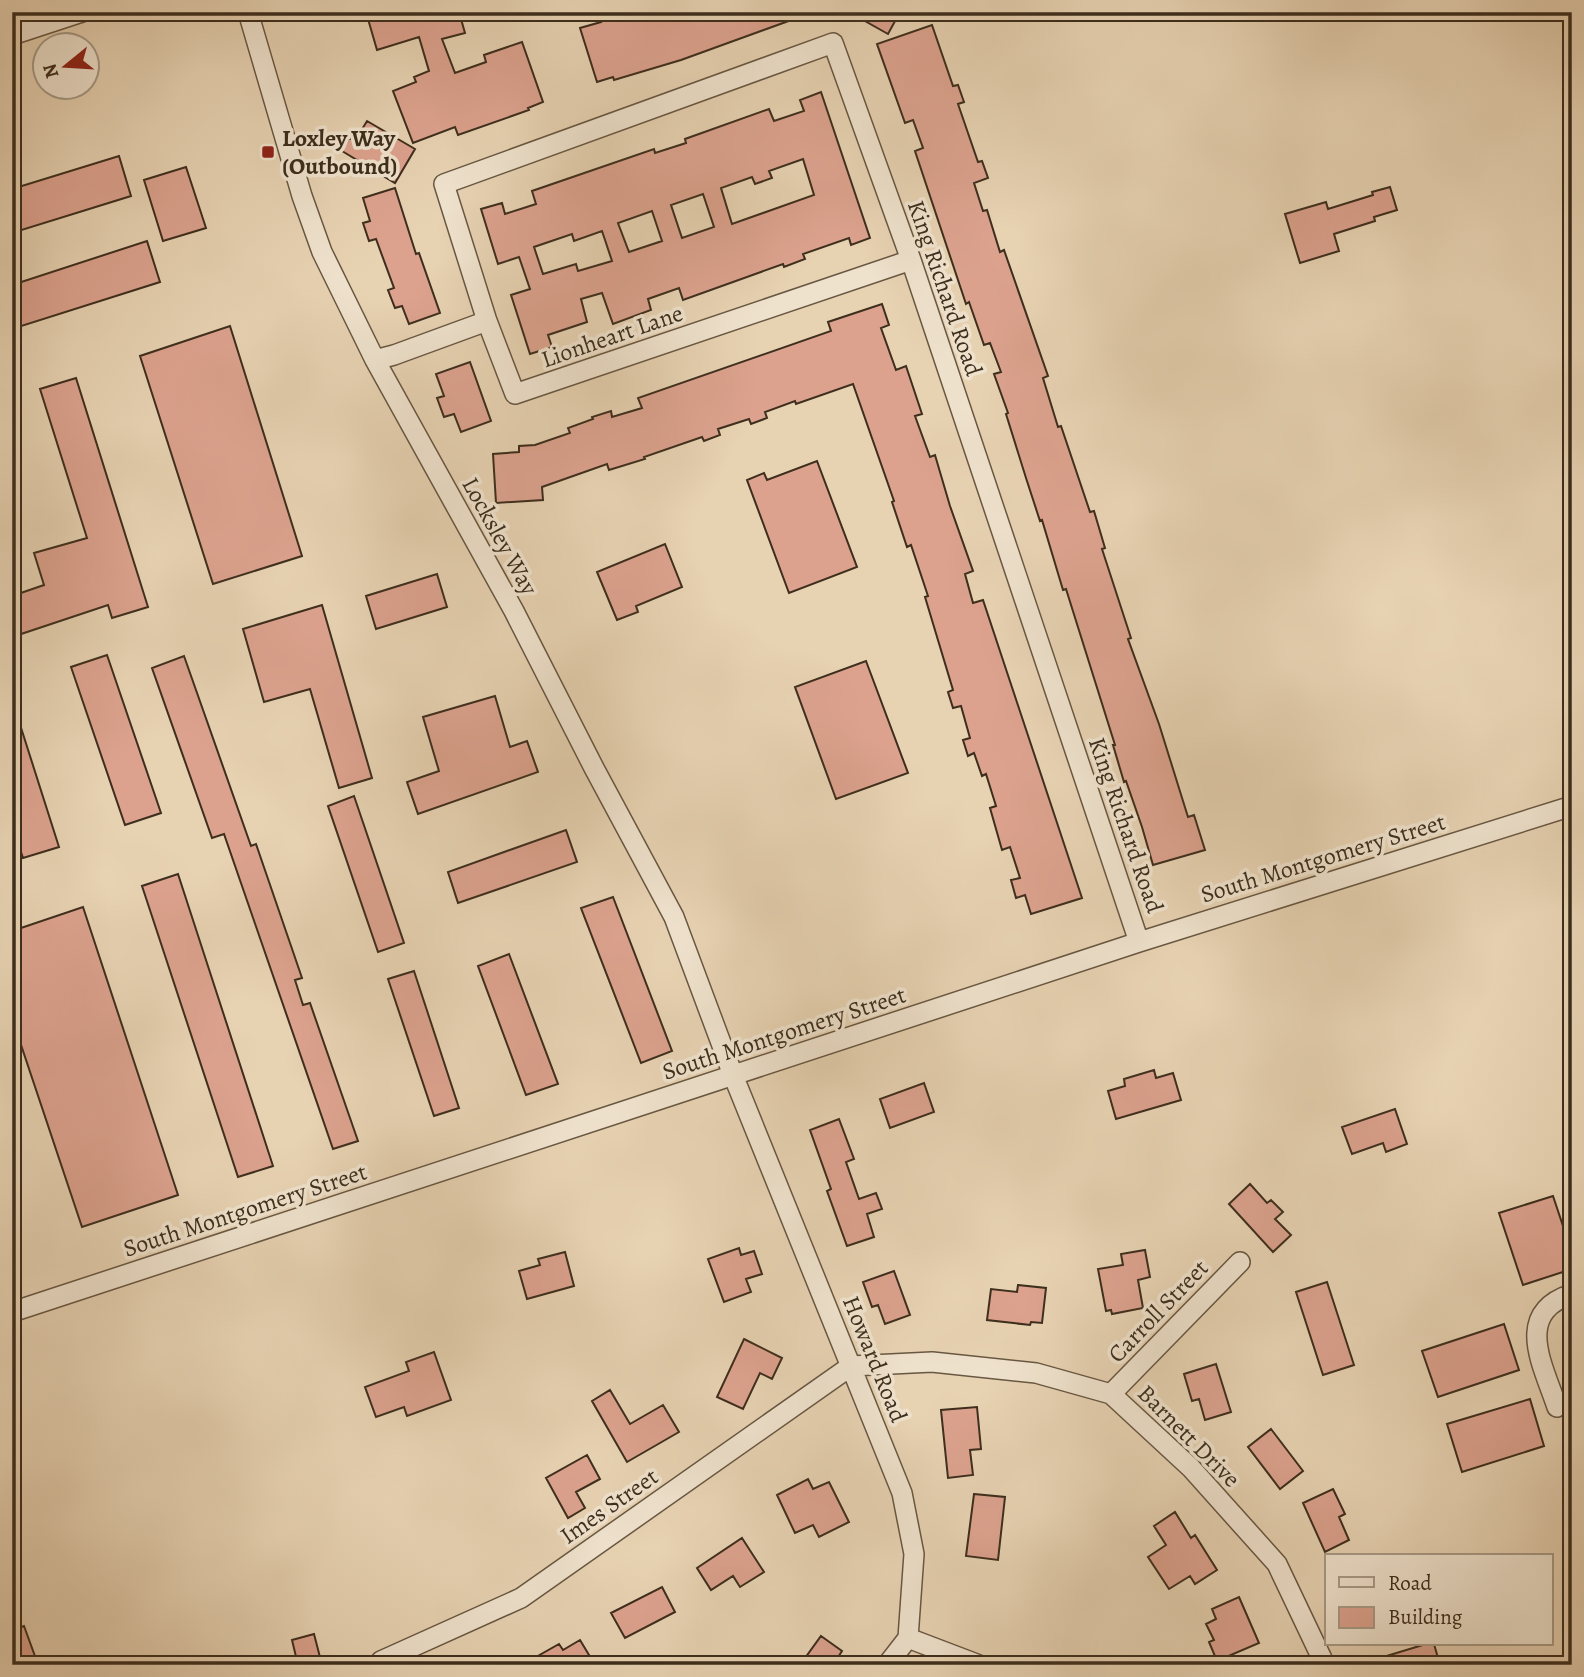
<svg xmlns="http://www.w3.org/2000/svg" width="1584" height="1677" font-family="Alegreya,serif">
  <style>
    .building { fill: #dca28e; stroke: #3d2e1d; stroke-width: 2; fill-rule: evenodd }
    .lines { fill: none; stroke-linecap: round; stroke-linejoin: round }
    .minor-casing { stroke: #685742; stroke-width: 22 }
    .minor { stroke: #efe2cd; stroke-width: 19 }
    .poi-dot { fill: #8f2418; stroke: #efe2cd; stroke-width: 2.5 }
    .labels { text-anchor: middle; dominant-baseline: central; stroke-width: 7; stroke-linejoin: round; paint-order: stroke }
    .poi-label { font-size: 24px; font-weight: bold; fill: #3d2e1d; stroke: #efe2cd; text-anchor: start }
    .street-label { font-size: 24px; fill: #3d2e1d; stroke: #efe2cd }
  </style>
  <rect width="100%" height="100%" fill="#e7d2b2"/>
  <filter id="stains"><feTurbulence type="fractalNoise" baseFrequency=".00286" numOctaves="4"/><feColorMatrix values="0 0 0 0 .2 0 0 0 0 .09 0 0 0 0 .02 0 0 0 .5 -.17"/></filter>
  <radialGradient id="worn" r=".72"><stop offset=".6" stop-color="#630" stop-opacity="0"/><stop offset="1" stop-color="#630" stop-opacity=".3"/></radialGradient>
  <path class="building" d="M366,12H459L465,33L442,39L455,73L486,62L484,55L522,42L543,102L528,108L529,110L458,135L455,127L413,143L393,91L416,82L414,77L429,71L419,37L377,50Z
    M607,12H616L619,19L641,12H808V14L681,60L614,80L613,77L597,82L580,28L601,22L598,15Z
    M849,12H900L888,34Z
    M932,25L953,86L958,85L964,102L958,104L978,162L982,161L988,178L974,183L983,211L987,210L1000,252L1004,250L1048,376L1043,378L1058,427L1061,426L1090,512L1094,511L1105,548L1102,549L1131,638L1128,639L1159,724L1188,817L1194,815L1205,850L1153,865L1142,827L1126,781L1124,782L1113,745H1115L1066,589L1063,590L1042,520L1040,521L1026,478L1006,414L1008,413L994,374L1001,372L990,343L984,345L969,302L966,304L915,151L923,148L913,120L905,123L877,44Z
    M821,92L870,238L851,245L849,238L803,254L805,259L784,267L783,264L683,300L679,288L648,299L651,310L613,324L602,293L581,299L587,322L548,335L552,347L530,354L511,295L530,289L519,257L498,264L481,209L502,203L505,214L536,204L532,191L654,149L655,153L686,143L685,139L769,109L774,121L804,111L800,100ZM803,159L814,195L732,224L721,188L752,177L755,184L772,178L769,171ZM703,194L714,227L682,238L671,205ZM652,211L662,241L629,252L618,223ZM602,231L612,261L578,271L576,264L543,274L534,247L572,234L574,241Z
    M367,121L415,149L395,183L342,151L349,138L355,141Z
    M119,156L131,196L12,233V189Z
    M186,167L206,228L163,241L144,180Z
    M1390,187L1397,210L1374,217L1375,221L1334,234L1339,251L1300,263L1285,214L1326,202L1328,209L1373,195L1372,192Z
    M395,188L416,254L419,253L440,313L409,324L402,306L395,308L388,290L394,288L376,239L369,241L363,223L370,221L363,198Z
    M147,241L160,282L12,329V285Z
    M882,304L889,325L881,328L896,370L906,366L922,414L915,416L930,457L935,455L950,506L973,571L965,574L973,603L983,600L1082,898L1031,914L1025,895L1016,898L1011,880L1020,878L1010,847L1002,850L990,808L996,806L986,774L982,776L974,753L968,756L963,740L970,738L961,706L953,708L948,692L953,690L925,597L928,596L911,545L907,547L892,502L894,501L853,384L796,404L795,401L765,412L767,418L751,424L749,419L718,429L720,435L704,441L702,437L644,457L645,459L609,470L607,464L542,487L543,500L496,503L493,454L519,452V446L535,445L570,433L568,428L593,419L592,417L611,411L612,417L642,408L638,398L831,331L828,322Z
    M230,326L302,556L213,584L140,356Z
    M470,362L491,421L461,432L454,414L444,417L437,398L444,396L436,374Z
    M76,378L148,607L112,618L108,605L12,637V596L44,585L34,553L87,538L40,389Z
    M817,461L857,567L789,593L747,480L764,473L767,480Z
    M665,544L682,587L636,606L638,612L617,620L597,572Z
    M437,574L447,607L376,629L366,596Z
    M322,605L372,778L339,788L310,689L264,702L243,629Z
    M107,655L161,813L125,825L71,667Z
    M184,656L251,846L256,844L301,975L302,978L295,980L303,1005L310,1003L358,1141L333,1149L224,834L212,838L152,668Z
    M866,661L908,773L836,799L795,687Z
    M495,696L510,747L527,741L538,772L418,814L407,782L439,771L423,717Z
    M16,712L59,847L23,858L12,825V713Z
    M354,796L404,943L378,952L328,806Z
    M566,830L577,862L458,903L448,872Z
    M178,874L273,1166L238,1177L142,886Z
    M613,897L672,1051L641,1063L581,908Z
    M83,907L178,1195L82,1227L12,1018V931Z
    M509,954L558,1084L526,1095L478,966Z
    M414,971L459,1108L434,1116L388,979Z
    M1154,1070L1156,1078L1173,1073L1181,1100L1116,1119L1108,1091L1125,1086L1124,1079Z
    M924,1083L934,1112L890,1128L880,1099Z
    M1395,1109L1407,1144L1386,1152L1383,1143L1352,1154L1342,1127Z
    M839,1119L854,1159L846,1162L859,1199L876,1193L882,1209L867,1214L874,1237L847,1246L827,1191L831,1189L810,1130Z
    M1250,1184L1267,1203L1271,1200L1283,1212L1275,1219L1291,1235L1273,1252L1229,1204Z
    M1553,1196L1572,1253V1269L1523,1285L1499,1213Z
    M739,1248L741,1255L754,1251L762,1274L746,1279L751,1292L724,1302L708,1259Z
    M1145,1250L1150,1277L1138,1280L1143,1308L1112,1314L1111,1310L1106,1311L1098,1269L1123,1265L1121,1254Z
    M565,1252L574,1286L527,1299L519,1271L540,1265L538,1259Z
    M894,1271L910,1315L885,1324L878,1305L872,1307L863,1282Z
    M1327,1282L1354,1365L1323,1375L1296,1292Z
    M1018,1285L1046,1288L1042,1323L1031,1322L1030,1325L987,1320L991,1289L1017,1292Z
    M1504,1324L1519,1370L1438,1397L1422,1351Z
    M744,1339L782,1358L772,1379L760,1373L743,1409L717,1397Z
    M434,1352L451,1400L407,1416L404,1407L376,1417L365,1387L409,1371L406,1362Z
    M1216,1364L1231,1412L1205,1420L1199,1399L1192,1401L1184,1374Z
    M610,1390L630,1424L663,1405L679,1432L627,1462L592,1401Z
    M1530,1399L1544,1446L1462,1472L1447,1424Z
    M977,1407L981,1449L970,1450L973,1475L948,1478L941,1410Z
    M1271,1429L1303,1471L1280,1489L1248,1447Z
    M587,1455L600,1479L576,1492L585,1508L568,1518L546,1478Z
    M808,1479L813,1489L829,1482L849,1522L819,1537L813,1525L795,1533L777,1495Z
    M1333,1489L1345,1514L1339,1517L1349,1540L1325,1552L1303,1503Z
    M974,1494L1005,1497L998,1560L966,1556Z
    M1175,1512L1191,1538L1195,1535L1217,1570L1195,1584L1190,1576L1169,1589L1148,1557L1166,1545L1154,1526Z
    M742,1538L764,1572L740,1587L733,1576L711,1590L697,1568Z
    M662,1587L675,1612L625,1638L611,1613Z
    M1239,1597L1259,1643L1217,1661L1209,1642L1214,1640L1206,1624L1216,1619L1212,1609Z
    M24,1626L36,1659L21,1665H12V1630Z
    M314,1634L322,1665H298L292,1640Z
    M821,1636L842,1651L833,1665H800Z
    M580,1640L595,1665H522L559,1644L563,1650Z
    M1426,1644H1434L1440,1665H1370V1661Z"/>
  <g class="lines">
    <g class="minor-casing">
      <path id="minor" d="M248,12L302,196L322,252L375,360L514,611L594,768L674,917L733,1075L902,1493L914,1554L908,1638L887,1665
        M12,35L82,12
        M911,260L515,394L487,321L444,184L833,43L911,260L1139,942
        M375,360L394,355L487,321
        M12,1312L1139,942L1572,806
        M1111,1394L1240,1262
        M1557,1407C1543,1365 1513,1313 1572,1294
        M908,1638L979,1665
        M381,1661L521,1598L851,1366L932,1362L1036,1373L1111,1394L1191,1468L1277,1564L1325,1665"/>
    </g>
    <use href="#minor" class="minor"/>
  </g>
  <rect class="poi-dot" x="261" y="145" width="14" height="14" rx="3.5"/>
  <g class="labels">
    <g class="poi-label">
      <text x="282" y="138">Loxley Way<tspan x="282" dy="28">(Outbound)</tspan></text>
    </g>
    <g class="street-label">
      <text transform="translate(945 288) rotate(71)">King Richard Road</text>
      <text transform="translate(612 336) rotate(-19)">Lionheart Lane</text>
      <text transform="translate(500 536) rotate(61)">Locksley Way</text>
      <text transform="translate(1126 825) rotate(71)">King Richard Road</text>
      <text transform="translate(1323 858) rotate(-17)">South Montgomery Street</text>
      <text transform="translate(784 1033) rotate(-18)">South Montgomery Street</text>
      <text transform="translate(245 1210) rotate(-18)">South Montgomery Street</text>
      <text transform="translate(1158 1311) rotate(-46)">Carroll Street</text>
      <text transform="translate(875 1359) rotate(68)">Howard Road</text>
      <text transform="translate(1189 1436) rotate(45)">Barnett Drive</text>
      <text transform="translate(609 1506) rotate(-35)">Imes Street</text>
    </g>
  </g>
  <rect width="1584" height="1677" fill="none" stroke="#e7d2b2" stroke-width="42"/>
  <rect x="14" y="14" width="1556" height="1649" fill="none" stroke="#3d2e1d" stroke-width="3.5"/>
  <rect x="21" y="21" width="1542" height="1635" fill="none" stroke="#3d2e1d" stroke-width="2"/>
  <rect x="1325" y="1554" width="228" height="91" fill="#efe2cd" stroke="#a89a87" stroke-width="2"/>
  <rect x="1339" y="1577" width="35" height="10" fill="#efe2cd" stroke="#a89a87" stroke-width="2"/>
  <text x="1388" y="1590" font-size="21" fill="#3d2e1d">Road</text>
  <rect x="1339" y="1607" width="35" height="21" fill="#dca28e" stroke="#a89a87" stroke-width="2"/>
  <text x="1388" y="1624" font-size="21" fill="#3d2e1d">Building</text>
  <g transform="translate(66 66) rotate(252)"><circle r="33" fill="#efe2cd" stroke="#a89a87" stroke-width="2"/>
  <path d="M0-5L12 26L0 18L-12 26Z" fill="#8f2418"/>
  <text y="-10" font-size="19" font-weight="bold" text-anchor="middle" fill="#3d2e1d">N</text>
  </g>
  <rect width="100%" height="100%" filter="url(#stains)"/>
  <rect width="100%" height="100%" fill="url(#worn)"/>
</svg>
